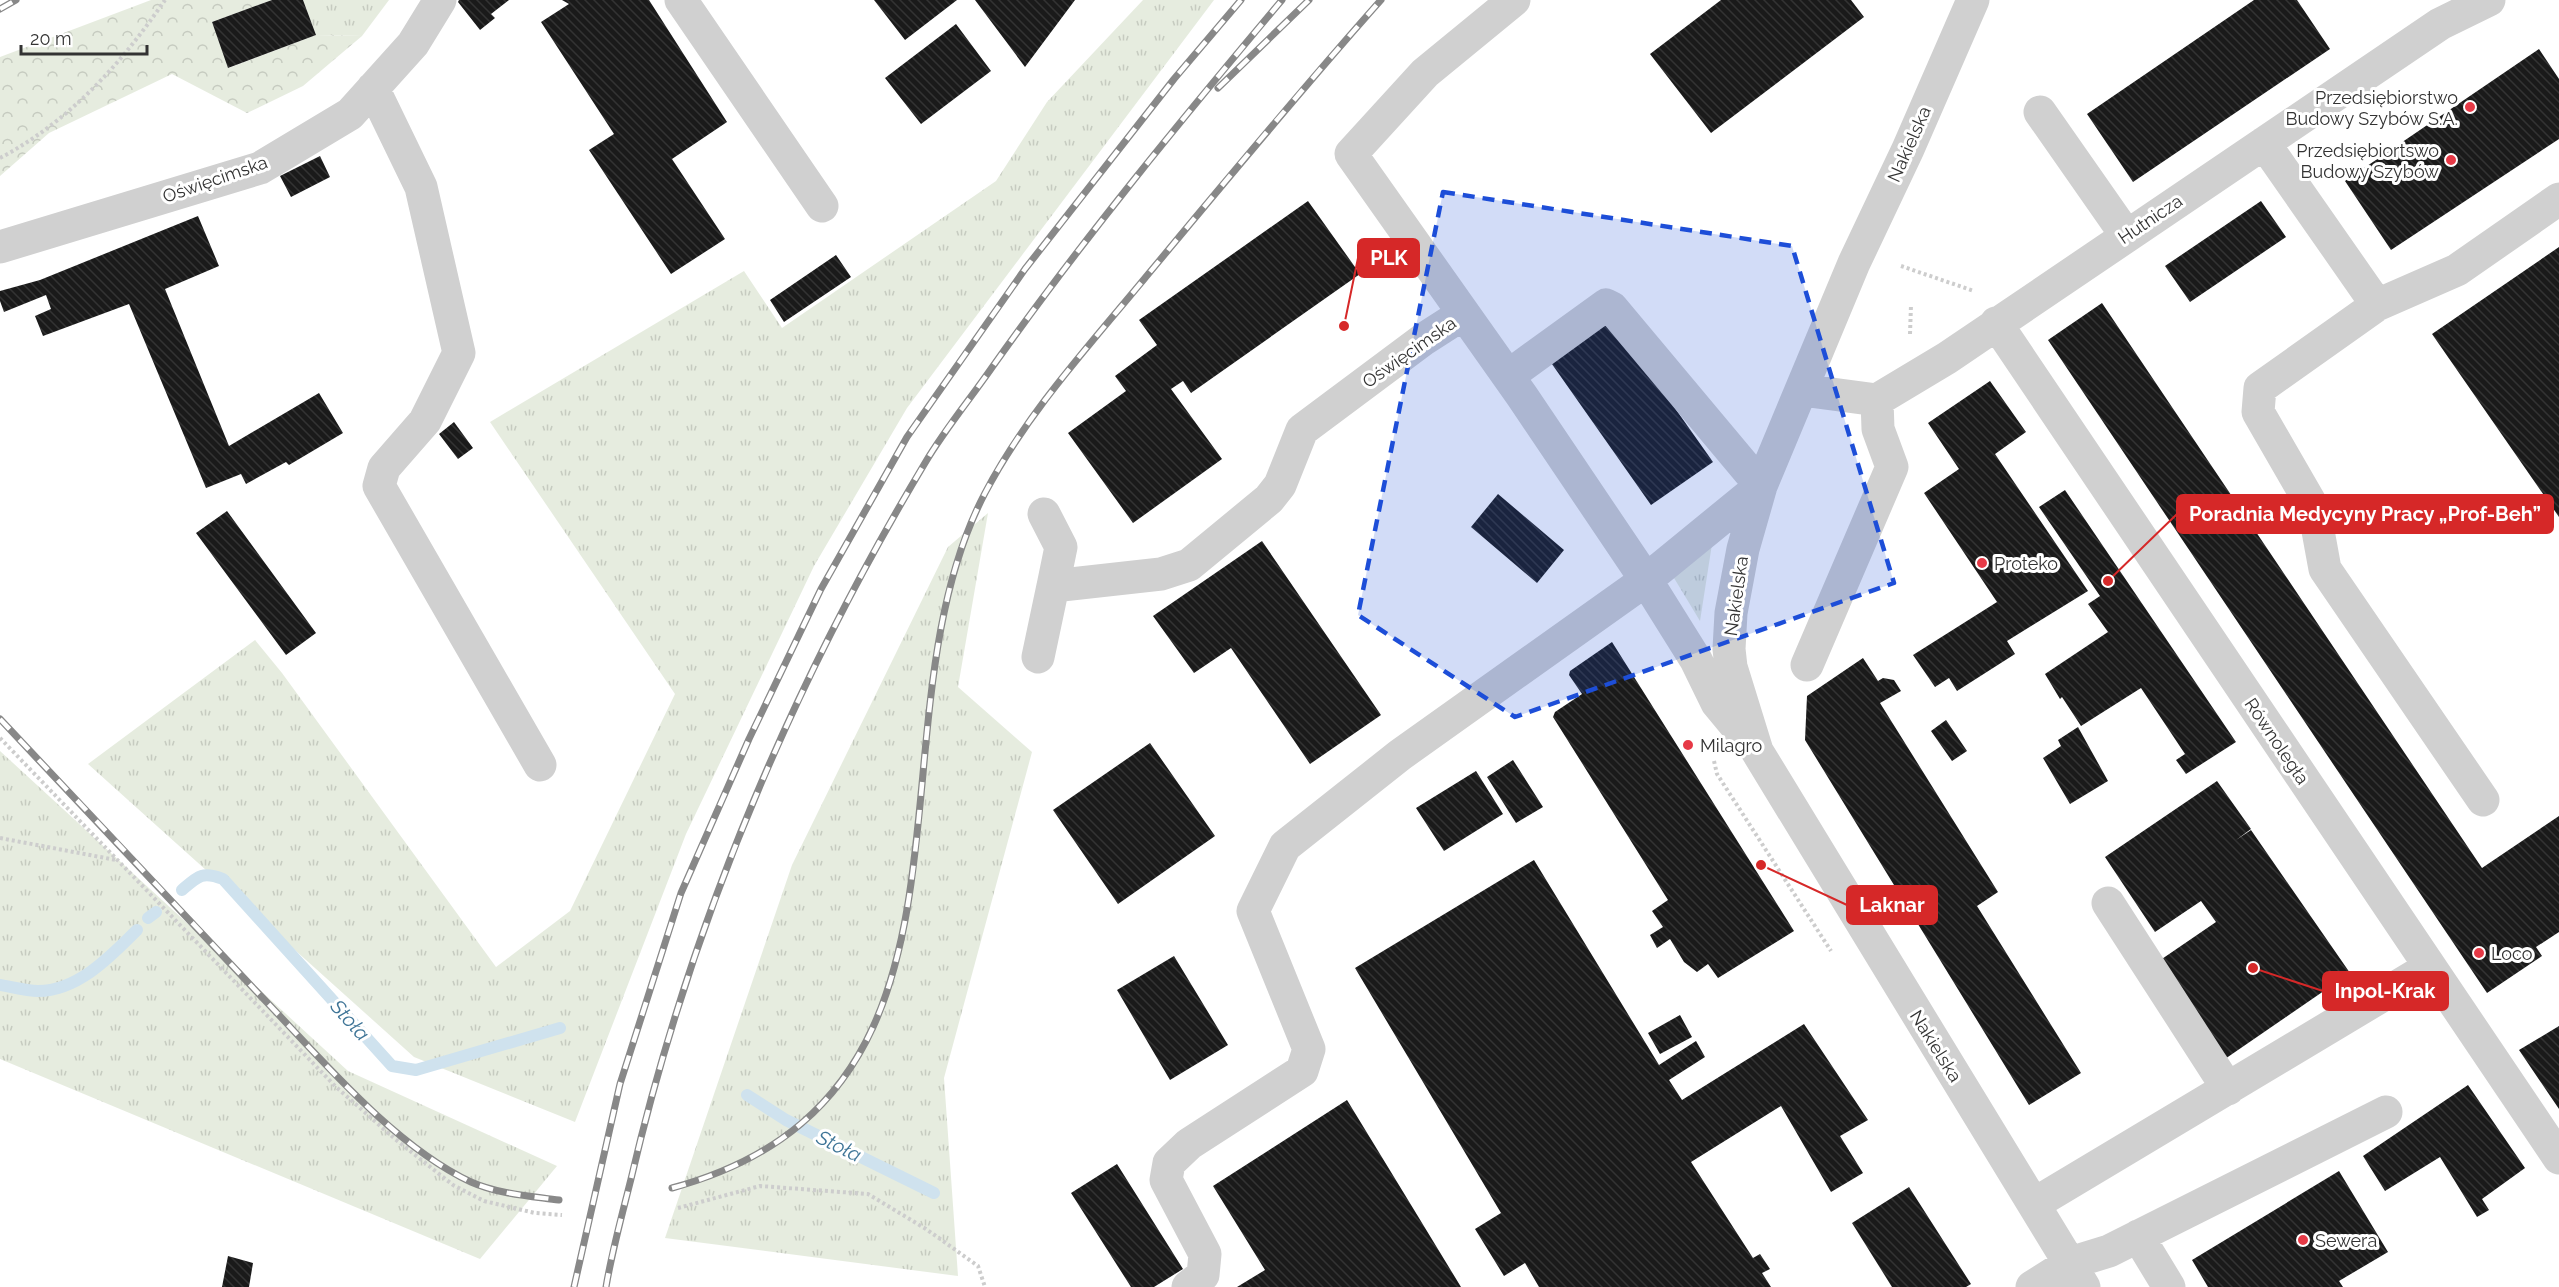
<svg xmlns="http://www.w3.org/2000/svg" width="2559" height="1287" font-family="Raleway,sans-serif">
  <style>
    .grass { fill: url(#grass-tufts) }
    .forest { fill: url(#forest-crowns) }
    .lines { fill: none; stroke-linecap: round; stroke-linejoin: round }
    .stream { stroke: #cfe2ee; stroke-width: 12 }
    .building { fill: url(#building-back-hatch) }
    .path { stroke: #cdcdcd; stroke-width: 4; stroke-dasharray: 3 3; stroke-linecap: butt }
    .minor { stroke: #d0d0d0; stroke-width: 33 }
    .rail-casing { stroke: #888; stroke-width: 7 }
    .rail { stroke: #fff; stroke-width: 4.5; stroke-dasharray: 14; stroke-linecap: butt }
    .marked { fill: #1d4ed8; fill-opacity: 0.2; stroke: #1d4ed8; stroke-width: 4.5; stroke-dasharray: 12 8; stroke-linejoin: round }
    .poi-dot { fill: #e63946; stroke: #fff; stroke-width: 2 }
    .labels { text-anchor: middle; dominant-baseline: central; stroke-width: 6; stroke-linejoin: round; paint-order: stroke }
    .poi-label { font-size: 18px; fill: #333; stroke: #fff; text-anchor: start }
    .street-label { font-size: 18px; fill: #333; stroke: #fff }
    .water-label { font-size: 20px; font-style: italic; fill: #3f7597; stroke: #fff }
    .leader { fill: none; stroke: #d62828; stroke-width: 2 }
    .callout-dot { fill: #d62828; stroke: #fff; stroke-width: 2 }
    .callout { fill: #d62828; stroke: #d62828; stroke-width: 2 }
    .callout-label { font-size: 20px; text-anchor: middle; font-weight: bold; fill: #fff }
  </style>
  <defs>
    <pattern id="grass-tufts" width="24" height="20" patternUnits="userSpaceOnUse" patternTransform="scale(1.5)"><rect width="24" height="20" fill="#e6ecdf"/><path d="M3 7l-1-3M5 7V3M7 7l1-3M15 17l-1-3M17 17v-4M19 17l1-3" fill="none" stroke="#c6cbc0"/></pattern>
    <pattern id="forest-crowns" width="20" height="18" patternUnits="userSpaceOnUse" patternTransform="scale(1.5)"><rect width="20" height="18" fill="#e6ecdf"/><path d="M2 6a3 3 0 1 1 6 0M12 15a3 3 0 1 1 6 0" fill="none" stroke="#c6cbc0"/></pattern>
    <pattern id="building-back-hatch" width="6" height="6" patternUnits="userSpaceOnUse" patternTransform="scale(1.5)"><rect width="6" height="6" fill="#1a1a1a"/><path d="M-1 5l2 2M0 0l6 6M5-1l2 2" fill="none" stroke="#333"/></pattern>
  </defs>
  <rect width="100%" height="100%" fill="#fff"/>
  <path class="grass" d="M303,0H389L362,36L316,35Z
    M1143,0H1214L907,408L814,566L686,834L575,1122L414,1057L88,764L255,640L282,673L496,967L570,911L675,694L490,422L744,271L782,328L996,181L1047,102Z
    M988,513L958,687L1032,752L944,1078L958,1276L665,1238L792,865L948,547Z
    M1712,544L1700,621L1671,573Z
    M0,751L348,1071L557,1166L480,1259L0,1059Z"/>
  <path class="forest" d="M151,0H272L212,22L229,68L316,35L362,36L303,86L247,113L172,74L49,133L0,176V57Z"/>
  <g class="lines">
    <path class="stream" d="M182,890C198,876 202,871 223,879L392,1066L416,1070L560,1028
      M148,918L156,912
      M0,985C12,987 26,991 38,991C78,991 111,956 137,930
      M747,1095L786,1120L934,1193"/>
  </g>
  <path class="building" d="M272,0H303L316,35L228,68L212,22Z
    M459,0H509L491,14L495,18L480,30L458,2Z
    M562,0H649L727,122L672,159L725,239L671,274L589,150L614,134L541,22L569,4Z
    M874,0H957L905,40Z
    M975,0H1075L1025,67Z
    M1721,0H1851L1864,17L1711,133L1650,54Z
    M2254,0H2297L2330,49L2133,182L2087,114Z
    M956,24L991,71L921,124L885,78Z
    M2539,49L2559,79V139L2391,250L2345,181Z
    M320,156L330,177L291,197L280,176Z
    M1308,201L1360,274L1191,393L1183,381L1171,389L1222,459L1133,523L1068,433L1126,391L1115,376L1157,345L1139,320Z
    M2261,201L2286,237L2190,302L2165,266Z
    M198,216L219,266L165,289L229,446L319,393L343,433L289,465L286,462L246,484L241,474L206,488L129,304L43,336L35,316L51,309L46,295L4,312L0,301V291L40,280Z
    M2559,247V517L2432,334Z
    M836,255L851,277L784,322L770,300Z
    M2102,303L2482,868L2559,816V932L2536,947L2542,956L2487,993L2048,340Z
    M1607,312L1713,462L1651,505L1547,357Z
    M1990,381L2026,432L1995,454L2088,591L2007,641L2015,654L1957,691L1949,678L1935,687L1913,655L1997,602L1924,493L1959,469L1928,423Z
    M454,422L473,448L458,459L439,434Z
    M2065,490L2236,742L2186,774L2176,760L2185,754L2141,688L2081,726L2062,697L2060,699L2045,674L2108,632L2088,604L2100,596L2039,507Z
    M1498,494L1564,550L1537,583L1471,527Z
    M227,511L316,633L286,655L196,533Z
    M1262,541L1381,715L1310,764L1231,648L1194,673L1153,616Z
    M1612,642L1794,931L1718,978L1708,964L1697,972L1684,962L1670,939L1657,948L1650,935L1663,927L1652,911L1668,900L1553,717L1555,712L1582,694L1569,675L1570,671Z
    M1863,658L1878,681L1883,678L1894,680L1901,691L1880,703L1998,892L1977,906L2081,1073L2029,1105L1805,740L1807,696Z
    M1946,720L1967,751L1952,761L1931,731Z
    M2078,727L2108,781L2070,804L2043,758L2061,746L2058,740Z
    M1150,743L1215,836L1118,904L1053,810Z
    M1513,760L1543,807L1516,823L1487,777Z
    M1476,771L1503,814L1444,851L1416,808Z
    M2217,781L2251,829L2236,840L2251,830L2350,973L2222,1061L2156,963L2216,922L2201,901L2155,932L2105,857Z
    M1534,860L1659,1065L1696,1041L1705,1057L1669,1080L1682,1100L1804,1024L1868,1120L1840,1136L1863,1173L1831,1192L1781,1106L1691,1162L1753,1258L1760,1254L1770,1269L1762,1273L1771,1287H1539L1525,1263L1504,1276L1475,1229L1501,1213L1355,968Z
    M1174,956L1228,1045L1170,1080L1117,990Z
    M1680,1015L1692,1037L1660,1054L1648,1033Z
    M2559,1026V1109L2519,1050Z
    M2468,1085L2525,1168L2482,1199L2489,1210L2477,1217L2440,1157L2385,1191L2363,1156Z
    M1347,1100L1405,1195L1461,1287H1237L1265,1270L1213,1186Z
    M1117,1164L1183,1269L1154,1287H1131L1071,1193Z
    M2339,1171L2388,1252L2339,1281L2343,1287H2208L2192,1260Z
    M1909,1187L1971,1284L1966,1287H1892L1852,1223Z
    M228,1256L253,1263L249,1287H222Z"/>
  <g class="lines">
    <path class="path" d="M0,158C70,121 121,64 165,0
      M1901,266L1974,291
      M1910,334L1911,305
      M0,738L335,1086L395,1139L453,1185L484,1201L535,1213L562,1215
      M1714,761L1717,774L1831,951
      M0,838L116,860
      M678,1208L760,1186L868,1194L926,1229L978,1266L985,1287"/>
    <path class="minor" d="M681,0L822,206
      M1514,0L1425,73L1351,154L1522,396L1646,580L1696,660L1717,703L1746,738
      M1973,0L1908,149L1854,263L1761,486L1743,549L1731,613L1729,649L1731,667L1757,751L2084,1287
      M373,88L421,187L459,353L425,421L384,468L379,486L540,765
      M2040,112L2126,235
      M2264,143L2377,305L2457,270L2559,199
      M0,247L260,168L350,114L413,44L440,0
      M2377,305L2260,388L2258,412L2314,509L2325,569L2483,800
      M1996,323L2559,1158
      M1802,390L1877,400L1947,358L2440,24L2489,0
      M1044,514L1061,547L1053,586
      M1038,657L1053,586L1161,574L1189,565L1269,499L1280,485L1302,430L1424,339L1463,314
      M1807,665L1892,467L1878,429L1877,400
      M2108,903L2228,1089
      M2034,1204L2430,967
      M2138,1236L2169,1287
      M1188,1287L1203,1275L1205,1254L1166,1180L1169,1163L1189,1144L1302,1071L1309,1049L1253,911L1285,846L1400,755L1646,580L1761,486L1612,308L1606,305L1508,376
      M2032,1287L2070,1263L2109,1251L2386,1112"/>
    <g class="rail-casing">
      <path id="rail" d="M0,9L16,0
        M1218,88L1309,0
        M0,719C86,810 172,901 258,993C318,1055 392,1145 471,1182C498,1194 530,1196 559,1200
        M672,1188C1011,1096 862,728 985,493C1027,413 1088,347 1145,278C1223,184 1300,91 1381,0
        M574,1287L620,1084L681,893L749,739L821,589L907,437L1025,269L1174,79L1241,0
        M606,1287C612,1251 622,1215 631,1179C690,926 792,685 925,463C945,429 971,398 993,366C1083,239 1182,119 1282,0"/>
    </g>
    <use href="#rail" class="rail"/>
  </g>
  <path class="marked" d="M1443,192L1792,246L1894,583L1515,717L1358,615Z"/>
  <g class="poi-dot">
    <circle cx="2470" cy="107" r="6"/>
    <circle cx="2451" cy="160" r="6"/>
    <circle cx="1982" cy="563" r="6"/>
    <circle cx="1688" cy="745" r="6"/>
    <circle cx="2479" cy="953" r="6"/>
    <circle cx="2303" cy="1240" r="6"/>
  </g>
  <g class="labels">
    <g class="poi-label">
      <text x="2458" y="97" text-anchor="end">Przedsiębiorstwo<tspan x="2458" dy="21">Budowy Szybów S.A.</tspan></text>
      <text x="2439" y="150" text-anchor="end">Przedsiębiortswo<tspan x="2439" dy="21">Budowy Szybów</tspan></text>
      <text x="1994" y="563">Proteko</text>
      <text x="1700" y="745">Milagro</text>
      <text x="2491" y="953">Loco</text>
      <text x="2315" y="1240">Sewera</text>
    </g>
    <g class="street-label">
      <text transform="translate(1909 144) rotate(-66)">Nakielska</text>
      <text transform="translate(215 179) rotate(-19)">Oświęcimska</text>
      <text transform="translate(2150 219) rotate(-34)">Hutnicza</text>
      <text transform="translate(1409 352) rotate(-35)">Oświęcimska</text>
      <text transform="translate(1736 596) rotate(-82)">Nakielska</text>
      <text transform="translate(2277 741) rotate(56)">Równoległa</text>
      <text transform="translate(1936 1046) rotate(58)">Nakielska</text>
    </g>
    <g class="water-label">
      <text transform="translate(350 1020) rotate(48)">Stoła</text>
      <text transform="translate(839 1146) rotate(26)">Stoła</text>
    </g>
  </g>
  <path class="leader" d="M1344 326L1358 258M2108 581L2177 514M1761 865L1847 905M2253 968L2323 991"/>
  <g class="callout-dot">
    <circle cx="1344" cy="326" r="6"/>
    <circle cx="2108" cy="581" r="6"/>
    <circle cx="1761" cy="865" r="6"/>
    <circle cx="2253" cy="968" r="6"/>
  </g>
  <g class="callout">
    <rect x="1358" y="239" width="61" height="38" rx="6"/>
    <rect x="2177" y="495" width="376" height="38" rx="6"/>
    <rect x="1847" y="886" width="90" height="38" rx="6"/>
    <rect x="2323" y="972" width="125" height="38" rx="6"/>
  </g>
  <g class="callout-label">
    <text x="1389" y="265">PLK</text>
    <text x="2365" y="521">Poradnia Medycyny Pracy „Prof-Beh”</text>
    <text x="1892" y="912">Laknar</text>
    <text x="2385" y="998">Inpol-Krak</text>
  </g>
  <path d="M21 45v9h126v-9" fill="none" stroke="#333333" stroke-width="3"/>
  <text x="30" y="45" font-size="18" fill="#333333" stroke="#ffffff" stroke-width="4.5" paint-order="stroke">20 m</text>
</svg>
